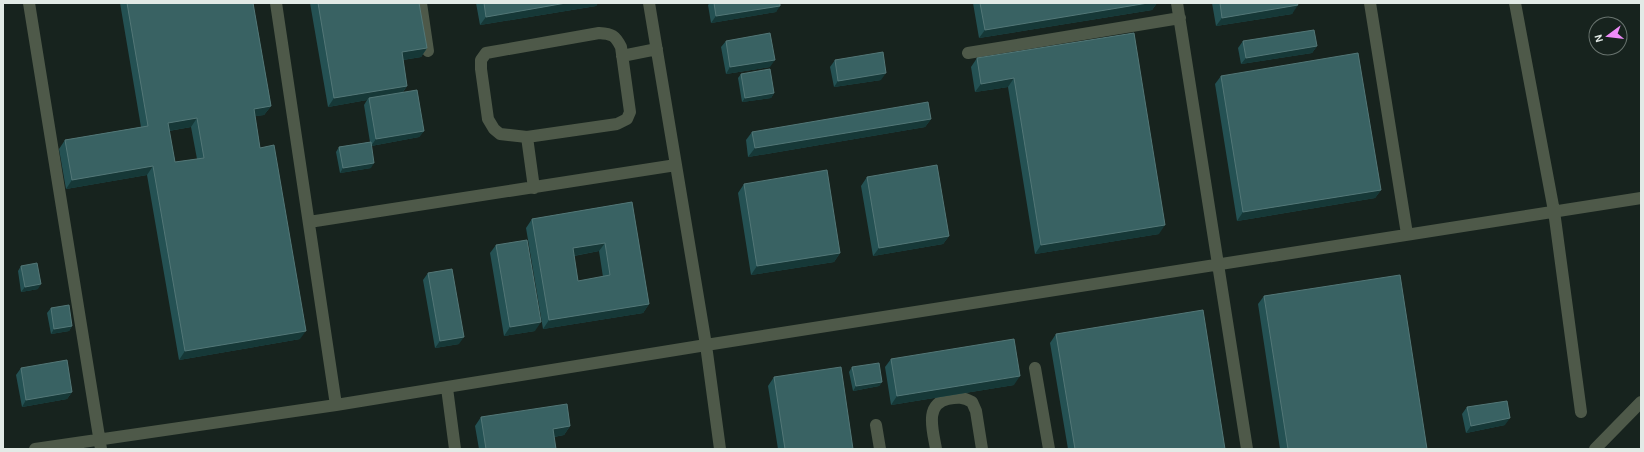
<svg xmlns="http://www.w3.org/2000/svg" width="1644" height="452" font-family="Karla,sans-serif">
  <style>
    .lines { fill: none; stroke-linecap: round; stroke-linejoin: round }
    .minor { stroke: #4e5949; stroke-width: 12 }
    .wall { fill: #245153; fill-rule: evenodd }
    .shaded-wall { fill: #163837 }
    .building { fill: #396263; stroke: #537777; fill-rule: evenodd }
  </style>
  <rect width="100%" height="100%" fill="#17231e"/>
  <g class="lines">
    <path class="minor" d="M29,3L101,449
      M276,3L336,405
      M421,3L428,51
      M649,3L706,345L720,449
      M1177,3L1247,449
      M1370,3L1407,234
      M1515,3L1554,211L1581,412
      M968,53L1180,18
      M622,56L657,49
      M527,137L500,134L494,129L488,119L481,69V60L486,53L599,33C612,34 615,35 621,47L630,112L627,119L617,124L527,137L534,188
      M309,222L676,165
      M1035,368L1049,449
      M447,388L455,449
      M876,425L880,449
      M35,449L336,405L706,345L1641,198
      M936,449C933,431 924,404 948,399C958,397 963,397 972,402L976,411L982,449
      M1595,449L1641,402"/>
  </g>
  <path class="wall" d="M120,3H253L271,106L264,115L255,116L260,148L300,339L179,360L147,175L66,189L59,149L65,140L141,127ZM191,127L197,159L175,162L169,131Z
    M310,3H419L427,48L421,57L403,60L407,86L403,92L424,131L419,137L371,146V168L340,173L336,152L339,147L370,142L364,105L367,100L328,107Z
    M476,3H598L596,6L480,25Z
    M710,3H780L776,12L711,23L708,5Z
    M973,3H1157L1152,10L979,38Z
    M1212,3H1297L1292,14L1216,26Z
    M1134,33L1159,234L1035,254L1008,87L975,92L971,67L977,58Z
    M726,41L770,67L726,74L721,47Z
    M1243,41L1317,46L1312,53L1241,64L1238,48Z
    M835,60L881,80L834,87L830,67Z
    M741,74L774,93L771,98L742,102L738,78Z
    M1221,76L1381,190L1375,198L1237,221L1215,84Z
    M931,119L925,127L748,157L746,140L752,132Z
    M867,177L949,236L943,244L873,256L861,186Z
    M744,184L840,253L834,262L751,275L738,193Z
    M632,202L649,304L643,313L543,329L526,228L532,219ZM599,251L603,277L578,281L574,256Z
    M496,245L535,331L504,336L490,253Z
    M21,266L38,289L21,292L18,271Z
    M428,273L459,344L435,348L423,280Z
    M1264,296L1427,449H1280L1258,304Z
    M51,308L72,326L69,331L51,334L47,313Z
    M1056,334L1225,449H1068L1050,343Z
    M891,359L1014,385L891,405L885,367Z
    M852,367L882,382L879,386L853,391L849,372Z
    M21,368L72,392L67,399L22,407L16,375Z
    M774,377L853,449H778L768,386Z
    M1467,407L1505,425L1466,433L1462,414Z
    M481,417L570,426L564,435L554,437L556,449H479L475,426Z"/>
  <path class="shaded-wall" d="M566,3H598L596,6L480,25L486,17Z
    M1148,3H1157L1152,10L979,38L985,30Z
    M1298,5L1292,14L1216,26L1222,18Z
    M780,6L776,12L711,23L716,16Z
    M1317,46L1312,53L1241,64L1246,58Z
    M427,48L421,57L396,61L402,52Z
    M775,60L770,67L726,74L730,67Z
    M886,73L881,80L834,87L838,81Z
    M1014,78L1008,87L975,92L981,84Z
    M407,86L401,94L369,98L367,100L328,107L334,98Z
    M774,93L771,98L742,102L745,98Z
    M271,106L264,115L248,117L254,109Z
    M197,118L191,127L162,132L168,123Z
    M931,119L925,127L748,157L755,148Z
    M424,131L419,137L371,146L376,139Z
    M374,163L371,168L340,173L343,168Z
    M153,166L147,175L66,189L72,180Z
    M1381,190L1375,198L1237,221L1243,212Z
    M1165,225L1159,234L1035,254L1041,245Z
    M949,236L943,244L873,256L879,248Z
    M605,243L599,251L567,257L573,248Z
    M840,253L834,262L751,275L757,266Z
    M41,284L38,289L21,292L25,287Z
    M649,304L643,313L543,329L549,320Z
    M541,322L535,331L504,336L510,327Z
    M72,326L69,331L51,334L54,329Z
    M306,331L300,339L179,360L185,351Z
    M464,337L459,344L435,348L440,341Z
    M1020,376L1014,385L891,405L897,396Z
    M882,382L879,386L853,391L856,386Z
    M72,392L67,399L22,407L26,400Z
    M1510,418L1505,425L1466,433L1471,426Z
    M570,426L564,435L547,438L553,429Z"/>
  <path class="building" d="M127,3H253L271,106L254,109L260,148L274,145L306,331L185,351L153,166L72,180L65,140L148,126ZM197,118L204,158L175,162L168,123Z
    M318,3H419L427,48L402,52L407,86L334,98Z
    M484,3H566L486,17Z
    M714,3H780V6L716,16Z
    M980,3H1148L985,30Z
    M1220,3H1297L1298,5L1222,18Z
    M1314,30L1317,46L1246,58L1243,41Z
    M770,33L775,60L730,67L726,41Z
    M1134,33L1165,225L1041,245L1014,78L981,84L977,58Z
    M883,52L886,73L838,81L835,60Z
    M1358,53L1381,190L1243,212L1221,76Z
    M770,69L774,93L745,98L741,74Z
    M417,90L424,131L376,139L369,98Z
    M928,102L931,119L755,148L752,132Z
    M371,142L374,163L343,168L339,147Z
    M937,165L949,236L879,248L867,177Z
    M827,170L840,253L757,266L744,184Z
    M632,202L649,304L549,320L532,219ZM605,243L610,275L578,281L573,248Z
    M527,240L541,322L510,327L496,245Z
    M37,263L41,284L25,287L21,266Z
    M452,269L464,337L440,341L428,273Z
    M1400,275L1427,449H1288L1264,296Z
    M69,305L72,326L54,329L51,308Z
    M1203,310L1225,449H1075L1056,334Z
    M1014,339L1020,376L897,396L891,359Z
    M67,360L72,392L26,400L21,368Z
    M879,363L882,382L856,386L852,367Z
    M841,367L853,449H785L774,377Z
    M1507,401L1510,418L1471,426L1467,407Z
    M567,404L570,426L553,429L556,449H486L481,417Z"/>
  <rect width="1644" height="452" fill="none" stroke="#e2eae6" stroke-width="8"/>
  <g transform="translate(1608 36) rotate(255)"><circle r="19" fill="#17231e" stroke="#68736e"/>
  <path d="M0-3L7 15L0 10L-7 15Z" fill="#ee8bf8"/>
  <text y="-6" font-size="11" font-weight="bold" text-anchor="middle" fill="#e2eae6">N</text>
  </g>
</svg>
